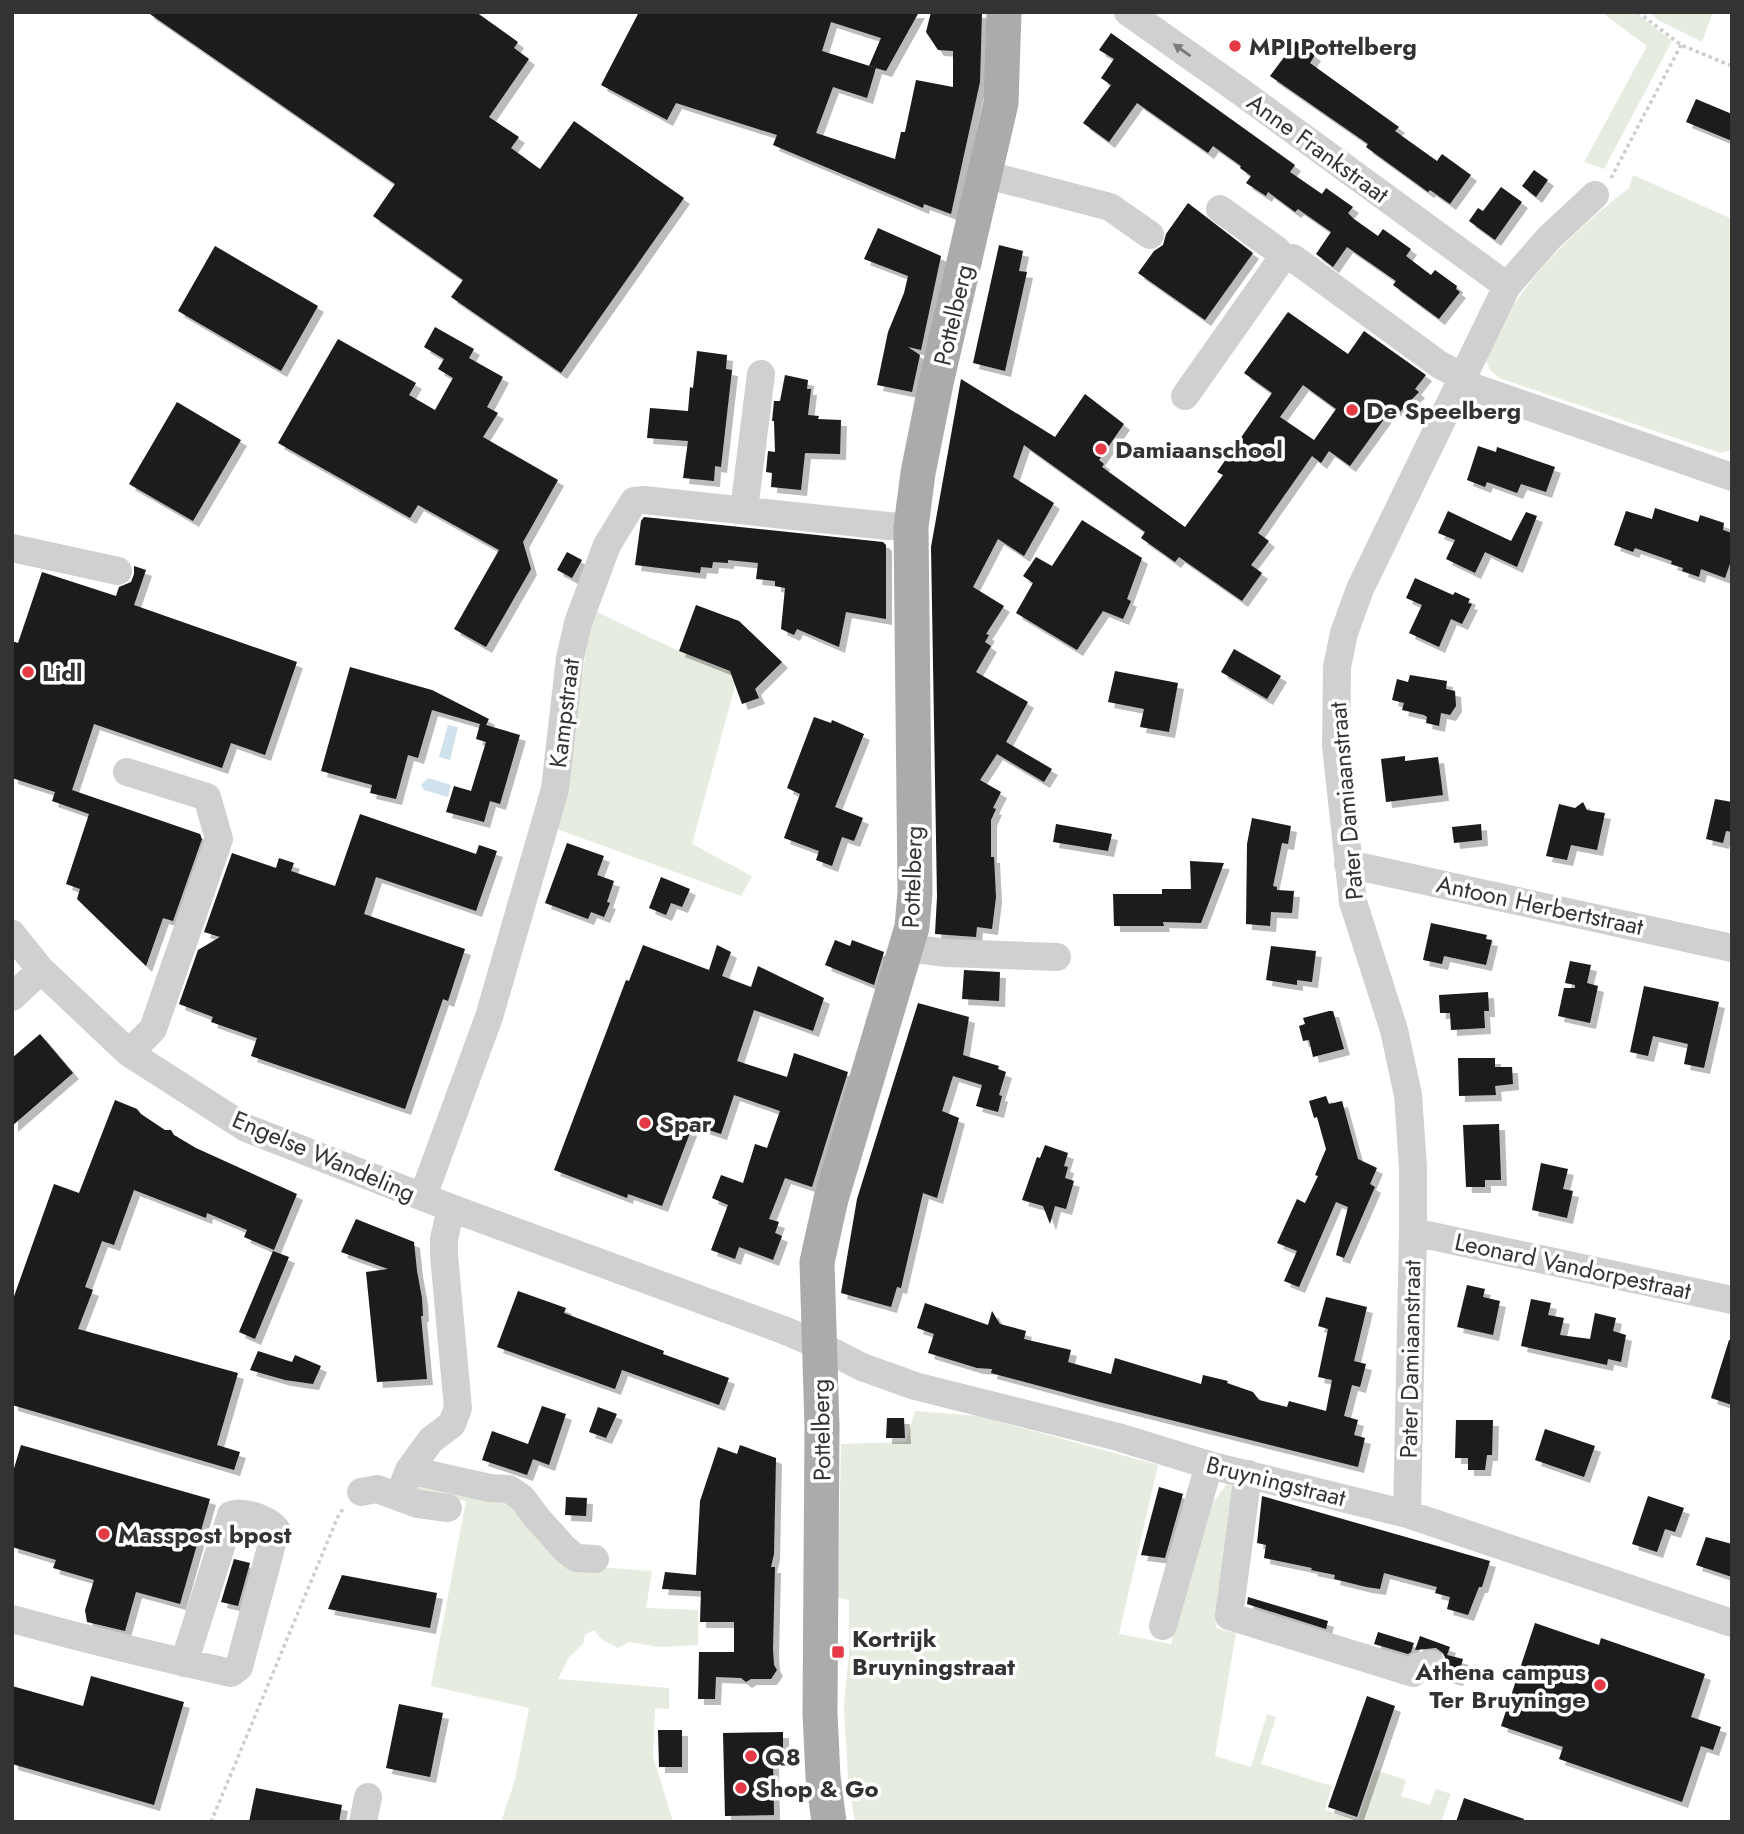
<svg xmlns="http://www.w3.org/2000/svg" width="1744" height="1834" font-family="Jost,sans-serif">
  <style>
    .green { fill: #e6ecdf }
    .water { fill: #cfe2ee }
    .building { fill: #1a1a1a; fill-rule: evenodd; filter: url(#shadow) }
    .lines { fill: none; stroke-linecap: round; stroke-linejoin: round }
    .path { stroke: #cdcdcd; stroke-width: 3.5; stroke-dasharray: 3.5 3.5; stroke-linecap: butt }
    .minor { stroke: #d0d0d0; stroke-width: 28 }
    .major { stroke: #ababab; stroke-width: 35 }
    .oneway { fill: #7a7a7a }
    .poi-dot { fill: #e63946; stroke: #fff; stroke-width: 2.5 }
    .labels { text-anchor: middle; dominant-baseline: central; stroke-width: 7; stroke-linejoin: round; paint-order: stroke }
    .poi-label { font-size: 24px; font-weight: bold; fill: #333; stroke: #fff; text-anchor: start }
    .street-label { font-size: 24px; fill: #333; stroke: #fff }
  </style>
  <defs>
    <filter id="shadow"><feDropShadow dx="6" dy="6" stdDeviation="0" flood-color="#0004"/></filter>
  </defs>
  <rect width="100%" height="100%" fill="#fff"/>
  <path class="green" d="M1601,12H1635L1672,41L1604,169L1584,162L1647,46Z
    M1649,12H1713L1702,42L1658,20Z
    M1633,175L1732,219V450L1720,453L1499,378L1490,370L1486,360C1493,345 1499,330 1507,316C1532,271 1588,219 1629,188Z
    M593,610L678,651L738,675L692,844L752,876L741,896L554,828L560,809Z
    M915,1411L978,1416L1158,1465L1119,1634L1171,1644L1202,1517L1227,1484L1236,1486L1216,1628L1236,1633L1215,1756L1251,1767L1267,1714L1276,1717L1261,1764L1332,1786L1325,1810L1358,1820L1375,1770L1406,1780L1401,1796L1430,1805L1436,1789L1451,1794L1441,1822H855L848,1780L844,1706L849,1653V1600L838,1598L841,1444L906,1442Z
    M417,1482L506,1496L569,1565L652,1571L646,1608L698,1610V1645L660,1647L629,1642L618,1648L601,1639L594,1630L585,1635L583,1644L569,1657L558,1679L669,1688V1709L655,1708L653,1756L673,1822H501L515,1780L529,1708L431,1686L466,1501L417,1490Z"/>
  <path class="water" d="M448,725L458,727L450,760L439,757Z
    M428,778L451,785L448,797L424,790L421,785Z"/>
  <path class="building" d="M147,12H476L518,42L514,48L529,59L489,117L519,137L511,148L540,169L574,121L684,198L561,373L451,297L463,280L373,216L395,184Z
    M639,12H919L886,71L869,66L881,38L831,22L822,51L876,68L867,98L833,87L816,133L895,159L901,132H905L916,80L953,87V51L938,50L926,32L931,12H982L980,82L951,214L924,204L923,208L773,145L777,135L676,103L667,120L601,85Z
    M1111,33L1295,165L1290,172L1322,194L1326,188L1353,207L1348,213L1354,219L1378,236L1383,229L1411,249L1406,256L1431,275L1435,270L1457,286L1456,289L1460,292L1439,319L1393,285L1396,281L1347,247L1333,267L1316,254L1331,232L1298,209L1295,212L1268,192L1266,196L1246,183L1251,176L1240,168L1241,166L1213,146L1208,153L1137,103L1109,142L1083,123L1111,85L1101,78L1114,59L1099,50Z
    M1296,41L1315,55L1310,63L1399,127L1395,131L1437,161L1442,154L1471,175L1450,204L1430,190L1428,192L1366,147L1368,144L1270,76Z
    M1696,99L1732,114V141L1686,122Z
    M1534,170L1548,180L1536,197L1522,186Z
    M1501,187L1522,202L1495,240L1469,221L1478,208L1483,211Z
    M1188,203L1253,253L1205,320L1138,273L1154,251L1163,245L1166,234Z
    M878,228L941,256L921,350L908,347L920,355L912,392L877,385L888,332L904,293L908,276L864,259Z
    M999,245L1023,251L1019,271L1027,272L1005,371L973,363Z
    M215,246L318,306L281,371L178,311Z
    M1288,312L1348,354L1364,331L1426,375L1415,389L1419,392L1399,413L1392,408L1350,466L1329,451L1321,463L1312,456L1258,533L1269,541L1251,565L1262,573L1242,601L1179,557L1175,562L1141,538L1145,532L1024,445L1013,477L1054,503L1024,556L998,539L973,587L1004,606L986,634L989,635L985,642L991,646L976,672L1028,702L1006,742L1052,769L1044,782L997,754L980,780L1001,792L993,808L996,809L991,820V857H994L996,897L992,929L977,927L976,937L935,934L937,897L931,547L961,379L1055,437L1085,394L1124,424L1099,460L1104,464L1102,467L1185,527L1223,475L1217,472L1272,393L1244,373ZM1303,385L1336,409L1314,440L1280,417Z
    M435,327L474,349L469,358L503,377L487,407L498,413L483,437L558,480L523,542L531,569L486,647L454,629L499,550L418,505L410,518L278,443L338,339L416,383L409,395L435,410L453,378L438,369L444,359L424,347Z
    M697,351L727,355L726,369L732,370L721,467L715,466L714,481L683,478L688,441L647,438L650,408L688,411L690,387L693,388Z
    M785,375L808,380L807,389H811L808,415L819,416L818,419L841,420L840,454L805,453L801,490L771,487L772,473L766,472L768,451L775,452L774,421H772L774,401H780Z
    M177,402L241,440L193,521L129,484Z
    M1478,446L1496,452L1497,447L1555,467L1546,492L1521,484L1517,493L1487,482L1485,487L1467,480Z
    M1655,508L1698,522L1700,515L1724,523L1723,530L1732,533V558L1725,578L1701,569L1699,577L1682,571L1683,568L1671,564L1672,561L1635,548L1633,552L1614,545L1626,511L1652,519Z
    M1448,511L1511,541L1526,512L1537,516L1517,567L1485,552L1475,573L1446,559L1455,540L1438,533Z
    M644,517L883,542L886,545V619L846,612L839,647L797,629L794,635L781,629L785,588L775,586V581L756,579L758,563L728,560V563L713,562L712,568L701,567L700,573L635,565L641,521Z
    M1082,520L1142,558L1127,599L1131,601L1123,619L1103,611L1077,650L1016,613L1033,583L1023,576L1036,557L1052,566Z
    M567,552L582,560L572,578L557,570Z
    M134,566L146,570L134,605L297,662L265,755L231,743L222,768L94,724L72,790L200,834L202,839L173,921L163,918L146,966L77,899L80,889L66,884L89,814L52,801L55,792L12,778V641L18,643L42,572L116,596L119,587L131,582L134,574Z
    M1415,578L1453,595L1455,592L1470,599L1468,603L1472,604L1462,624L1451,619L1439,647L1409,633L1422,605L1406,598Z
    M696,605L739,621L782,662L755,689L759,698L742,704L730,671L679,651Z
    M1234,649L1281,676L1267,699L1221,672Z
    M350,667L432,690L489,719L486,725L520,735L500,804L490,801L484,822L446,812L454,786L471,791L486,742L476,739L480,724L432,710L418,758L408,755L396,799L370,793L372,785L321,771Z
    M1115,671L1178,683L1169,732L1140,727L1144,709L1108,702Z
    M1410,675L1447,681L1446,689L1455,691L1456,706L1450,715L1441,713L1439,726L1426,723L1427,717L1424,715L1402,710L1404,703L1392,700L1397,679L1408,682Z
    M814,717L831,723L832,720L864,734L835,807L863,818L854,841L842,837L832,866L816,860L819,851L784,838L800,794L787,788Z
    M1405,756V761L1438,757L1443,795L1386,802L1381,759Z
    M1715,799L1732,802V832L1726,831L1723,843L1706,839Z
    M1583,802L1587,810L1605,813L1597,850L1571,845L1567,860L1546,856L1559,804L1575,808Z
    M360,814L476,854L479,845L497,851L476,911L376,877L364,914L465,949L448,1001L443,999L405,1109L251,1056L257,1038L211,1022L213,1017L179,1004L198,950L220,937L204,932L232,853L276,868L279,858L294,863L291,871L335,886Z
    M1252,818L1291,826L1288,844L1282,843L1273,886L1277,887V890L1294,891L1292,913L1271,912L1270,926L1246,924L1247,844Z
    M1056,824L1112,834L1108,851L1053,842Z
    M1481,824L1482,840L1454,843L1452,827Z
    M567,843L604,856L597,875L614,881L607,902L610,903L604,917L591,912L588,919L545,903Z
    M1190,861L1224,863L1201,923L1163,922L1164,926H1114L1113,894H1162V889H1191Z
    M661,877L690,889L682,907L671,903L666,915L649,908Z
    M1431,923L1487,935L1486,939L1492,940L1486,965L1444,956L1442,964L1423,960Z
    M835,940L850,946L852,940L884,952L874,985L825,965Z
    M643,945L709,970L717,945L731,952L722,976L751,987L758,966L824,998L813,1031L754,1010L737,1061L787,1077L794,1053L848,1072L812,1187L785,1178L769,1219L779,1222L775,1233L782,1236L773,1260L739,1247L735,1259L711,1250L728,1205L712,1198L721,1175L743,1183L755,1144L767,1148L780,1111L734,1095L721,1134L693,1125L662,1206L628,1194L627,1198L554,1170L626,980L629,981Z
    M1271,946L1316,951L1312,982L1297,980V985L1266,980Z
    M1570,961L1591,965L1587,983L1598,986L1590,1023L1558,1016L1564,988H1575V985L1565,983Z
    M964,970L1000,972L999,1001L962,999Z
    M1644,986L1719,1002L1704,1068L1684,1064L1688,1044L1653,1036L1648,1056L1630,1052Z
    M1488,992L1489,1011H1484L1485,1028L1451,1030L1450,1013H1440L1439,995Z
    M918,1003L969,1017L963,1055L999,1066L998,1069L1006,1072L999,1095L1002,1096L998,1112L976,1106L982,1085L953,1076L942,1111L959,1118L937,1198L923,1193L901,1288L897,1287L891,1307L841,1293L857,1199Z
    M1329,1011H1333L1344,1049L1313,1057L1309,1040L1303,1041L1299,1026L1305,1024L1303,1018Z
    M40,1034L73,1073L12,1126V1058Z
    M1458,1058H1495V1067H1512L1513,1084L1495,1086L1496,1095L1459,1096Z
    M1326,1096L1329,1104L1342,1101L1358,1159L1377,1168L1370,1184L1375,1187L1344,1258L1336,1255L1348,1207L1336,1202L1299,1287L1284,1281L1297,1251L1277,1243L1297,1199L1305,1203L1318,1176L1315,1175L1326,1149L1317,1117L1314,1118L1309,1101Z
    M115,1100L137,1109L141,1114L165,1130H171L174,1135L196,1148L297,1194L274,1250L244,1237L247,1230L207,1213L206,1218L134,1190L114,1245L102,1241L85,1287L93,1290L78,1329L238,1373L217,1445L240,1452L234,1470L12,1405V1302L54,1184L79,1193Z
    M1499,1124L1501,1180H1485V1187H1466L1463,1125Z
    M1045,1145L1068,1153L1064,1166L1068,1167L1065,1178L1074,1181L1066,1209L1055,1206L1050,1224L1043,1206L1022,1200L1037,1157L1040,1158Z
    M1541,1163L1568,1169L1563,1189L1573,1191L1567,1218L1532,1210Z
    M356,1219L414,1242L417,1271L422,1298L423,1316H421L427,1379L377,1382L366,1272L388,1269L341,1252Z
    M273,1251L289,1257L255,1339L239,1332Z
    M1467,1285L1485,1289L1483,1297L1500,1301L1493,1335L1457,1327Z
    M518,1291L566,1308L564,1313L664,1351L663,1354L729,1378L719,1405L622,1370L615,1389L497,1347Z
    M1326,1297L1367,1307L1354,1361L1366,1364L1360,1387L1352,1385L1344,1416L1358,1420L1354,1435L1365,1438L1358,1467L1099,1402L991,1373L992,1369L977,1368L928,1353L934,1334L917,1328L925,1303L988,1325L992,1311L1000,1324L1026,1331L1024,1339L1071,1350L1068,1362L1111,1374L1115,1358L1201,1384L1203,1375L1228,1381L1227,1383L1253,1392L1259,1400L1287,1407L1289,1401L1326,1411L1332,1380L1318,1377L1328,1329L1318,1326Z
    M1531,1299L1551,1303L1548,1315L1564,1318L1560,1335L1590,1339L1595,1313L1616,1318L1613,1331L1626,1335L1621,1362L1608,1359L1607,1365L1521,1346Z
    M1729,1340L1732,1341V1405L1711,1398Z
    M258,1351L292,1362L295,1355L321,1366L313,1384L285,1380L250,1370Z
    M542,1406L566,1414L549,1465L533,1459L527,1475L482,1460L492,1431L528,1444Z
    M598,1407L617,1414L606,1438L589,1432Z
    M887,1418H904L905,1438H886Z
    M1456,1420H1493L1492,1455H1487L1485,1470H1468V1458H1455Z
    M1545,1429L1595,1446L1584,1477L1535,1460Z
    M21,1445L210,1499L180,1604L136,1592L125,1631L87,1622L85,1610L94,1580L53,1568L56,1560L12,1547V1475Z
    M740,1445L776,1458L774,1554L771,1567H775L773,1649L774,1665L777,1670L771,1679H751L746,1682L741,1678L716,1677L715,1699H698L699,1652H734V1622H700L701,1591L662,1589L665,1572L696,1575L700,1501L718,1447L737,1454Z
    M1159,1487L1183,1494L1165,1558L1141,1555Z
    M1262,1496L1490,1561L1482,1587H1479L1468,1615L1447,1609L1450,1597L1435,1593L1437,1587L1384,1573L1380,1589L1366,1587L1334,1579L1335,1575L1311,1570L1312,1568L1264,1558L1266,1545L1257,1543Z
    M1648,1496L1684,1508L1675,1532L1665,1529L1657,1552L1632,1544Z
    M566,1497L587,1498L586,1516L565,1515Z
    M1706,1537L1732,1544V1577L1696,1565Z
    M234,1559L250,1563L238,1606L221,1602Z
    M342,1575L437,1593L430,1628L328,1609Z
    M1248,1597L1328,1621L1326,1629L1247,1604Z
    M1535,1623L1599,1645L1601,1638L1705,1674L1691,1717L1721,1727L1713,1750L1701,1746L1682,1802L1559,1759L1563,1747L1501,1726Z
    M1378,1632L1414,1643L1411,1652L1408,1654L1374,1644Z
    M1420,1636L1450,1647L1447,1655L1463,1659L1457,1680L1442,1676L1447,1669V1662L1443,1653L1436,1648L1415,1650Z
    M91,1676L184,1702L154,1805L12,1764V1686L83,1706Z
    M1367,1696L1395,1706L1357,1817L1328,1807Z
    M399,1704L443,1713L430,1777L386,1768Z
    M658,1730H682V1767H659Z
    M783,1732V1758L773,1759L774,1815L725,1816L723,1733Z
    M256,1788L342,1805L339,1822H249Z
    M1464,1798L1524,1819L1523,1822H1456Z"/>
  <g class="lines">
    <path class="path" d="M1638,12L1681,45L1732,66
      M1611,178L1681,45
      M211,1822L339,1514L344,1508"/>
    <path class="minor" d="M1128,12L1237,89L1507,286
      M984,174L1110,207L1150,235
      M1220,209L1277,250L1282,260
      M1461,383L1732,477
      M1185,396L1278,264L1282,260L1293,258L1440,365L1463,377
      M744,510L761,374
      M12,548L118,571
      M127,772L207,797L219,839L153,1029L129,1053
      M1348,864L1732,948
      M12,934L41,970L129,1053L246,1128L451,1208L786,1331L819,1345L862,1367L915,1386L1118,1437L1209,1465L1407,1514L1732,1623
      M907,948L947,953L1057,957
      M12,997L41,970
      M423,1196L489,1017L555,789L570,658L578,623L607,545L634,501L644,500L888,526L911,527
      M1413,1232L1732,1300
      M409,1470L490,1488L509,1489L522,1498L537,1518L564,1548L576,1558L595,1559
      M1248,1474L1229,1616L1413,1673L1419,1666L1431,1664
      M361,1492L377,1489L418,1504L448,1508
      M399,1496L409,1470L431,1440L452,1424L458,1408L444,1255V1239L451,1208
      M1407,1514L1413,1232V1167L1408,1095L1394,1030L1353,902L1336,746L1337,667L1344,633L1360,589L1507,286L1549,238L1595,195
      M12,1619C85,1639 158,1657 231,1673L239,1667L276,1529C268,1519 243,1510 231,1515L184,1663
      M1163,1626L1209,1465
      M363,1822L368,1797"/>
    <path class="major" d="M829,1822L823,1777L820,1713L822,1427L817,1262L831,1199L912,927L915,892L911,527L918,473L936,383L1001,103L1004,12"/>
  </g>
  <defs><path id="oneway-solid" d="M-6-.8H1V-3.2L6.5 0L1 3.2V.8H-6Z" transform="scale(1.75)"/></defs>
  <use class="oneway" href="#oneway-solid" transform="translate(1182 50) rotate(-145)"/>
  <g class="poi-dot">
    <circle cx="1235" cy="46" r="7"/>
    <circle cx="1352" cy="410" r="7"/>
    <circle cx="1101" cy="449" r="7"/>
    <circle cx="28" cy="672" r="7"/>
    <circle cx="645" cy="1123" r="7"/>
    <circle cx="104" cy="1534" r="7"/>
    <rect x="831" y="1645" width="14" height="14" rx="3.5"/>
    <circle cx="1600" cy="1685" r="7"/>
    <circle cx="751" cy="1756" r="7"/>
    <circle cx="741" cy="1788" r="7"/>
  </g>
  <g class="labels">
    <g class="poi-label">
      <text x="1249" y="46">MPI Pottelberg</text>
      <text x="1366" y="410">De Speelberg</text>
      <text x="1115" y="449">Damiaanschool</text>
      <text x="42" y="672">Lidl</text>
      <text x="659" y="1123">Spar</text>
      <text x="118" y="1534">Masspost bpost</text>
      <text x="852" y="1638">Kortrijk<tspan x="852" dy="28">Bruyningstraat</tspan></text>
      <text x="1586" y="1671" text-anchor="end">Athena campus<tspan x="1586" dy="28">Ter Bruyninge</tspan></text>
      <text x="765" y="1756">Q8</text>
      <text x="755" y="1788">Shop &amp; Go</text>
    </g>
    <g class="street-label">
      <text transform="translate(1318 148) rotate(36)">Anne Frankstraat</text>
      <text transform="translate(953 315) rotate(-77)">Pottelberg</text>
      <text transform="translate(564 713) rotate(-83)">Kampstraat</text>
      <text transform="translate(1346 801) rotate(-95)">Pater Damiaanstraat</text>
      <text transform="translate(912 877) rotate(-88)">Pottelberg</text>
      <text transform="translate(1540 905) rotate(12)">Antoon Herbertstraat</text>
      <text transform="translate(324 1156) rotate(23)">Engelse Wandeling</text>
      <text transform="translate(1573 1266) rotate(12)">Leonard Vandorpestraat</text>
      <text transform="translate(1410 1359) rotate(-89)">Pater Damiaanstraat</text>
      <text transform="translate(821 1430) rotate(-91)">Pottelberg</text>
      <text transform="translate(1276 1481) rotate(14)">Bruyningstraat</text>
    </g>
  </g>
  <rect width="1744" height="1834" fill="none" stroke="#333333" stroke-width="28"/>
</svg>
